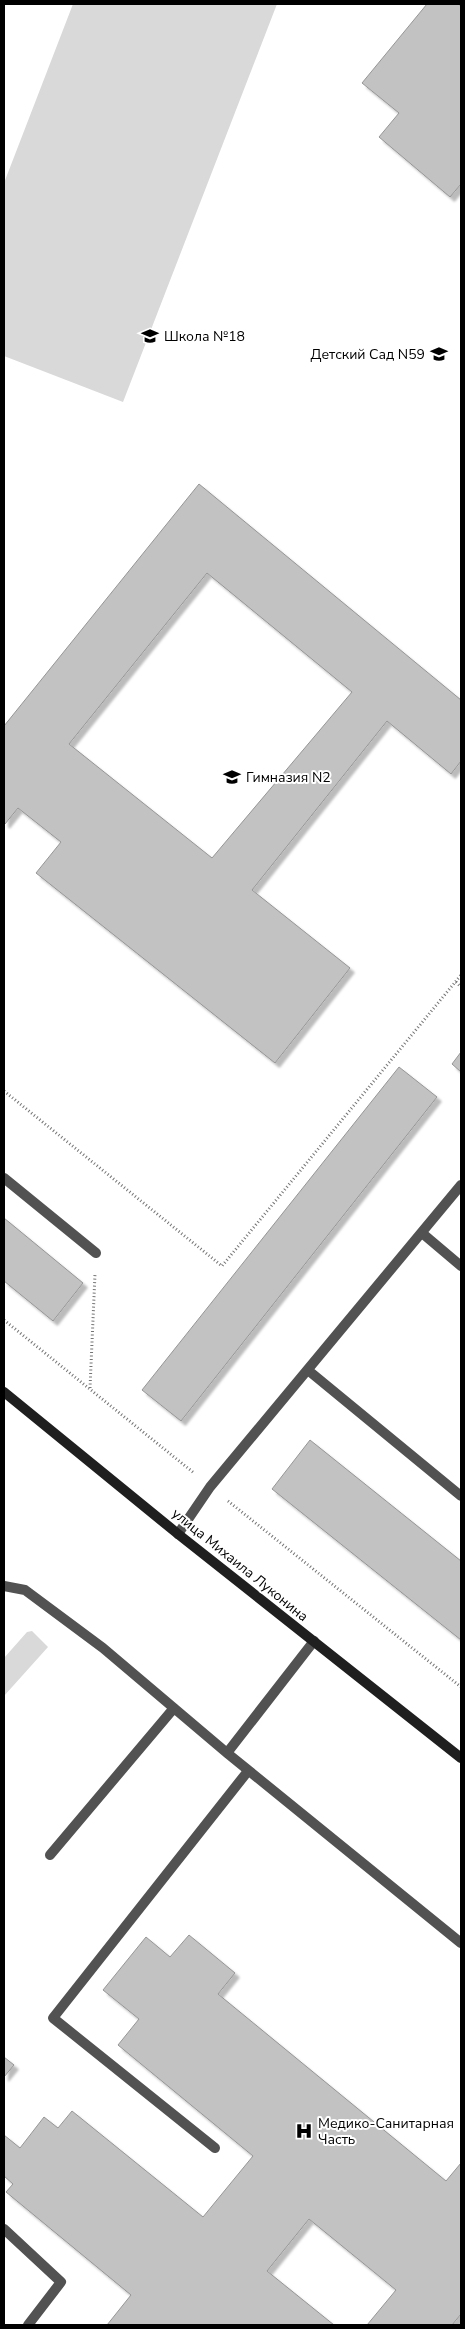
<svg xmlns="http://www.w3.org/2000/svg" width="465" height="2329" font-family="'Nunito Sans',sans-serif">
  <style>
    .green { fill: #d9d9d9 }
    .building { fill: #c2c2c2; stroke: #969696; fill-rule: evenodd; filter: url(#shadow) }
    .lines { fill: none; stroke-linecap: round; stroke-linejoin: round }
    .path { stroke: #747474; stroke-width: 3; stroke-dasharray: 1 2.5; stroke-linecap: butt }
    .lane { stroke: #525252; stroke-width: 10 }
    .secondary { stroke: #1f1f1f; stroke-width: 10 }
    .labels { text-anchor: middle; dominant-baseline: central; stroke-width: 4; stroke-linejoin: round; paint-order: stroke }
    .poi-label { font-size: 14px; fill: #000; stroke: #fff; text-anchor: start }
    .street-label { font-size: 14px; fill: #000; stroke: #fff }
  </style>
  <defs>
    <filter id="shadow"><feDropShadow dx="4.5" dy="4.5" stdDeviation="1" flood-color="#0004"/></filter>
  </defs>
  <rect width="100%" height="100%" fill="#fff"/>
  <path class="green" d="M73,4H277L123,402L4,356V183Z
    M32,1631L48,1647L4,1696V1658L27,1632Z"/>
  <path class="building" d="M427,4H458L461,6V184L450,197L379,137L399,113L362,83Z
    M199,484L461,700V761L451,774L387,721L252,890L350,968L275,1063L36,873L61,842L18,808L5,824L4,822V726ZM207,573L352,692L212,858L69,744Z
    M461,1052V1072L452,1064Z
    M399,1067L437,1097L181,1421L142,1390Z
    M4,1218L83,1283L53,1321L4,1281Z
    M310,1440L461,1561V1640L272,1489Z
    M189,1935L235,1973L218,1994L446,2181L461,2163V2314L452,2325H367L396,2290L309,2219L267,2271L334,2325H107L131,2295L6,2192L13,2184L4,2176V2135L20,2148L44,2117L58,2128L72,2111L203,2217L253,2156L118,2045L139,2019L103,1990L146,1937L170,1957Z
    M4,2057L14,2065L4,2077Z"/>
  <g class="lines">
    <path class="path" d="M456,982L461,987
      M4,1091L222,1266L461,975
      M4,1320L194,1473
      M90,1388L95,1274
      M228,1501L461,1687"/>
    <path class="lane" d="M4,1178L96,1253
      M422,1233L461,1266
      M309,1371L461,1496
      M178,1534L210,1487L461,1185
      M4,1586L25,1590L103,1648L227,1753L461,1943
      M227,1753L314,1641
      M50,1855L174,1708
      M215,2148L53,2018L248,1771
      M4,2229L61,2282L28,2325"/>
    <path class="secondary" d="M4,1392L178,1534L461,1758"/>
  </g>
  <defs>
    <g id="school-bare" transform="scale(1.35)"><path d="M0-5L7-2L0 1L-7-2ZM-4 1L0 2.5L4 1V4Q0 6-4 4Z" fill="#000" stroke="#fff" stroke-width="2.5" paint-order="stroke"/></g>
    <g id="hospital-bare" transform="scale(1.35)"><path d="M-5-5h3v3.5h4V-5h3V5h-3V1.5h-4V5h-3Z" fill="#000" stroke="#fff" stroke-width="2.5" paint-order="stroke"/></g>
  </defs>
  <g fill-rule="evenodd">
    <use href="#school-bare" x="150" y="336"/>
    <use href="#school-bare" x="439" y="354"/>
    <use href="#school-bare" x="232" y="777"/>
    <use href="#hospital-bare" x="304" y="2131"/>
  </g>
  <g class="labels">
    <g class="poi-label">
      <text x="164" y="336">Школа №18</text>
      <text x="425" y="354" text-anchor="end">Детский Сад N59</text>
      <text x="246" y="777">Гимназия N2</text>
      <text x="318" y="2123">Медико-Санитарная<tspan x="318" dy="16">Часть</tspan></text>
    </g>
    <g class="street-label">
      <text transform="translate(240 1565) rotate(39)">улица Михаила Луконина</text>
    </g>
  </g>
  <rect width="465" height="2329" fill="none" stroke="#000000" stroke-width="10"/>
</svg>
